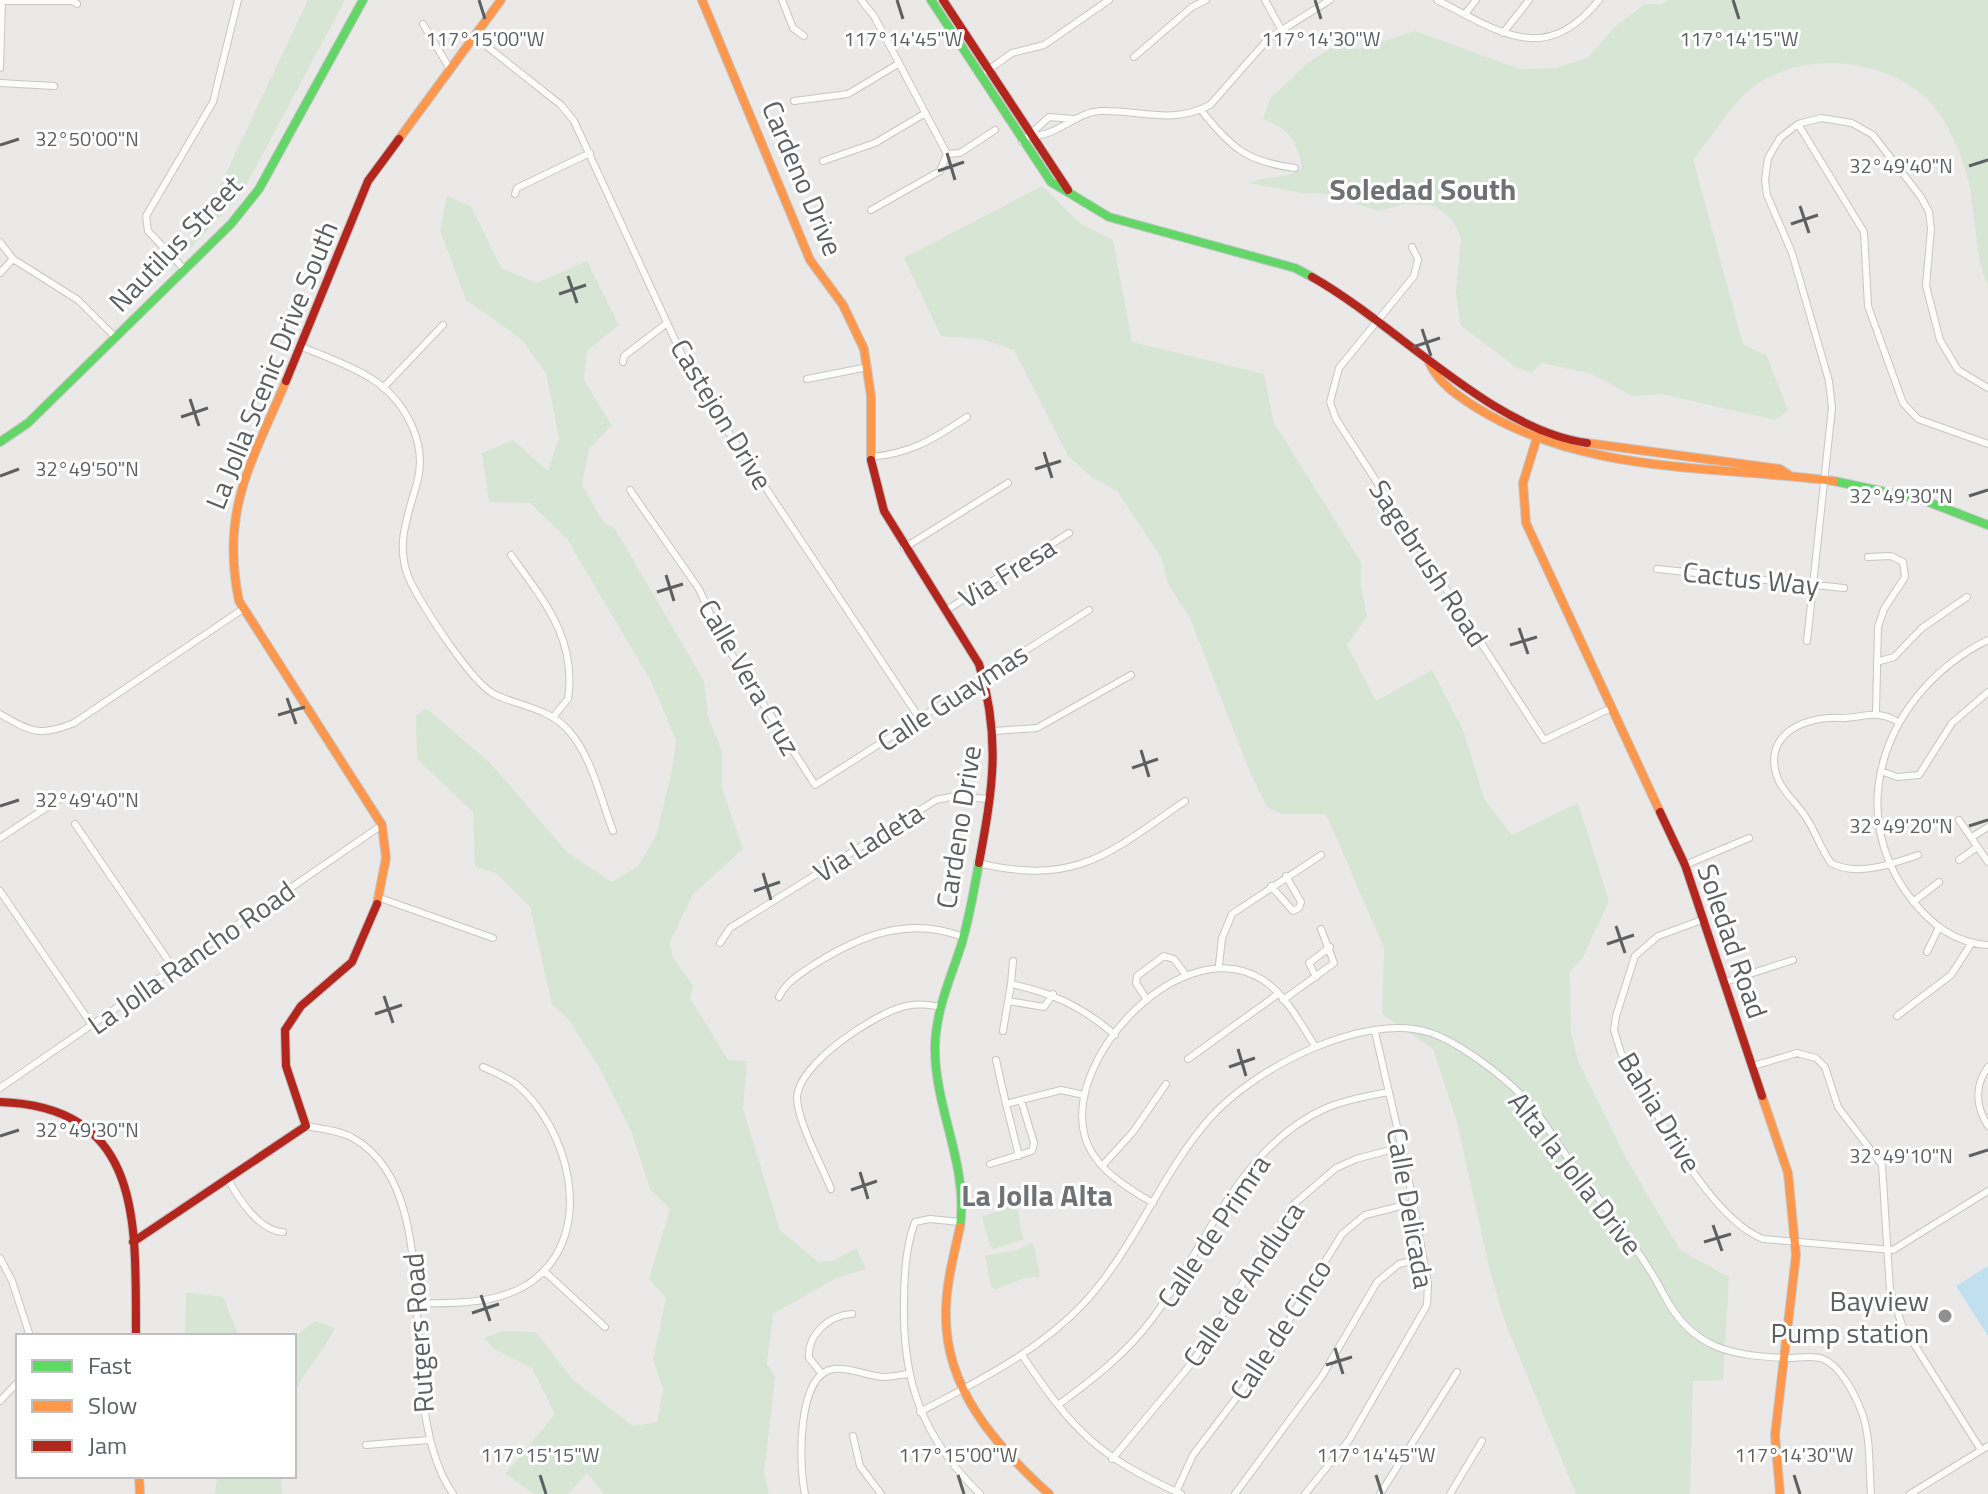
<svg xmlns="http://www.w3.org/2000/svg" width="1988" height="1494" font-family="'Titillium Web',sans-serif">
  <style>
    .green { fill: #d7e5d4 }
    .water { fill: #c0e0f0 }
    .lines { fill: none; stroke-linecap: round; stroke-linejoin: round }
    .street-casing { stroke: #c6c6c6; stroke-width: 8 }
    .fast-casing { stroke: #c5c6c6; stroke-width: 10 }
    .slow-casing { stroke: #c5c6c6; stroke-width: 10 }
    .jam-casing { stroke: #c5c6c6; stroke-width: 10 }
    .street { stroke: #fcfcfb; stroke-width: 6 }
    .fast { stroke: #63d668; stroke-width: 8 }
    .slow { stroke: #ff974d; stroke-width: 8 }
    .jam { stroke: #b3261e; stroke-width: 8 }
    .ticks { fill: none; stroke: #5d6063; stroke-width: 3 }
    .poi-dot { fill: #8f9091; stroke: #fff; stroke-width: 3 }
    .labels { text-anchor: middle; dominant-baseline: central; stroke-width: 6; stroke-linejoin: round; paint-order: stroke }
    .street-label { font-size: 28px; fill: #5d6063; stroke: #fff }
    .poi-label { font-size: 28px; fill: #5d6063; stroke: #fff; text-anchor: end }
    .neighbourhood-label { font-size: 30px; font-weight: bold; fill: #6e7275; stroke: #fff }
    .ticks-label { font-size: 20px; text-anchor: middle; fill: #5d6063; stroke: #fff; stroke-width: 6; stroke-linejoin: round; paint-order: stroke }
  </style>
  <rect width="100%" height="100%" fill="#ebe9e7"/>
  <path class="green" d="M308,0H345L242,193L191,248L183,251L207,213Z
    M1668,0H1988V285C1974,260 1976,204 1966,172C1958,147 1946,117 1926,98C1880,55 1788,49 1742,97C1724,115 1710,140 1693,159L1743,344L1767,356L1788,411L1775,420L1662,394L1632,396L1592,374L1542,363L1532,373L1517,368L1460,325L1456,292L1461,237L1451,218L1434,206L1403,204L1378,211L1326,194L1301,193L1249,183C1267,175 1287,180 1302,168C1297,140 1289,129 1263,119L1270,99L1307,63L1333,47L1360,49L1415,31L1520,69L1556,68L1587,58L1615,27L1645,4H1662Z
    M1042,186L1081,224L1113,240L1132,342L1264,374L1274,423L1361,562V587L1367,616L1347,645L1376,701L1432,670L1464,732L1484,799L1512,835L1578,803L1609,901L1582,959L1570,971L1571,1033L1579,1063L1626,1158L1680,1250L1729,1277L1723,1380L1693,1381L1690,1494H1576L1505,1322L1491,1275L1456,1119L1433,1049L1382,1014L1384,948L1326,814H1281L1267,807L1251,775L1190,618L1168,584L1161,557L1118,492L1092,477L1068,456L1014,350L981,339L941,336L904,258Z
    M447,196L471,206L501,268L537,283L587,261L619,325L587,351L584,381L612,425L589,449L582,485L604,523L614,527L704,681L708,717L722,751V788L743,849L693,894L669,944L674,959L693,985L690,998L728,1060L747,1061L743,1109L780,1230L818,1262L833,1261L856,1248L866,1269L836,1278L773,1314L767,1364L775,1377L764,1473L769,1494H604L587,1473L568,1494H535L505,1474L555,1414L532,1368L494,1349L484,1338L503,1331L536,1332L573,1380L633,1426L657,1422L663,1389L653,1360L666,1298L649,1279L670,1209L650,1189L632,1133L599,1067L569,1020L552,1004L530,907L496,873L475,867L473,812L417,759L416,716L426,708L490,763L568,853L612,882L638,866L656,836L672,770L676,740L651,681L567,539L530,503L489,502L482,453L513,440L548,471L559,438L546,373L520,338L466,300L440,230Z
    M1013,1204L1017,1206L1023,1240L994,1249L990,1246L982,1217Z
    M1030,1243L1034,1245L1040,1277L1025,1278L996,1289L991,1287L985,1256L1017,1250Z
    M186,1292L223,1297L239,1336H185Z
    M315,1321L335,1328C323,1353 304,1369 294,1395V1337Z
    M217,1476H281L282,1494H215Z"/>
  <path class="water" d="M1988,1266V1336L1956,1286Z"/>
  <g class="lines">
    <g class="street-casing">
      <path id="street" d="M782,0L793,28L804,36
        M861,0L874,16L947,154
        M1265,0L1281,29
        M1437,0C1500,32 1545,67 1599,0
        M2,1H73L77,4
        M1465,14L1476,0
        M423,24L450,69
        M1503,33L1529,0
        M475,37L561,105L574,121L693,379L920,719
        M1134,57L1192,7L1206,0
        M0,68L2,0
        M987,71L1012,53L1044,45L1109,0
        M0,83L54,86
        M794,101L848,94L898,64
        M1201,110C1231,148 1247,162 1295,168
        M1798,124L1864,232L1868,306L1903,403L1918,419L1988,444
        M1032,136C1057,136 1076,112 1101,111C1141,110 1172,125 1210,105L1269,38L1330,0
        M1022,142L1049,117L1073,119
        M947,154L960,153L995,130
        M823,161L875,143L924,114
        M515,194L517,188L590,153
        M871,210L940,171L947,154
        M0,242L13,259L78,300L115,337
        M1412,247L1418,259L1414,276L1339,368L1330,402L1336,419L1544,740L1611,708
        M185,270L148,231L146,216L213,102L238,0
        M0,273L13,259
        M300,346C323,356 351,365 372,379C406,401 428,444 417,483C407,518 394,548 411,583C424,608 471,682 494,694C520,707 548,707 569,731C592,757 601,800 613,831
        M623,362L624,356L667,323
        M807,379L868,367
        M383,388L443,325
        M870,457C910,454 934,439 967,417
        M630,490L699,589L720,636L815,785L1089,610
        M904,548L1008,483
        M511,555C544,601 577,639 568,699L554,716
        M1868,557L1891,556L1903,562L1905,577L1884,609L1878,627L1876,712
        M1657,569L1844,588
        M945,611L1069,533
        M1988,640C1890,688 1839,807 1912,900C1932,925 1955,943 1988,945
        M1807,641L1832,408L1829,381L1792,253L1767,195L1765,180L1768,158L1780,138L1798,124L1821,118L1852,123L1873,135L1921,197L1929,212L1931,229L1926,286L1940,340L1958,370L1988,388
        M1880,661L1894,657L1922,628L1967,597
        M0,714C31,732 40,737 74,723L243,609
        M1898,722C1876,708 1862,719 1839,718C1803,716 1761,736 1778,779C1784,794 1799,805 1807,819C1816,833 1821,849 1831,863C1857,877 1892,864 1918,855
        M994,731L1037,728L1131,675
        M1881,771L1897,777L1919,775L1952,723L1988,692
        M1959,820L1988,862
        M75,824L174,969
        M1972,837L1988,827
        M0,838L58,800
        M1959,860L1977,847
        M977,863C1077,886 1107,855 1185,801
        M1685,865L1749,838
        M1271,886L1293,911L1299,908L1301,902L1286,876
        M0,891L92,1025
        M377,897L493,938
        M1913,902L1939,882
        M1702,920L1658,936L1635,956L1616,1016L1614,1030L1621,1053C1654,1106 1707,1217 1763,1239L1893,1250L1988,1191
        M720,943L730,928L936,800L955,796L988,799
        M1927,952L1939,927
        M1013,961L1011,984C1053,993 1083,1007 1115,1035
        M1219,965L1222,938L1232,914L1321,855
        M1316,977L1309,963L1330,947
        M1725,982L1793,960
        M779,997C787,981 800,974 815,964C861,935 909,916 963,937
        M1147,1000L1136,983L1137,976L1164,956L1174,959L1185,974
        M1283,1000L1334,963L1321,929
        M1008,1001L1044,1007L1053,994
        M1897,1016L1951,975L1971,944
        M1003,1031L1011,984
        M1188,1059L1278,994
        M996,1060L1006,1104
        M1753,1066L1797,1053L1816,1058L1825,1067L1838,1107L1882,1165L1890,1290L1902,1325L1981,1450
        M1988,1067C1974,1086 1976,1107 1988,1126
        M0,1088L382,825
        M306,1126C321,1129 339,1130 353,1138C454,1195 388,1400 453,1494
        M1019,1156L1006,1104L1061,1090L1084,1095
        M990,1164L1032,1151L1034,1143L1021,1100
        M1103,1165L1133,1132L1166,1084
        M228,1179C238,1198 259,1231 283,1232
        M831,1189C822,1166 797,1121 797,1097C799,1063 875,1013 906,1006C918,1003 930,1005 942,1007
        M1153,1203C1127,1188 1094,1168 1085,1137C1062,1058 1183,929 1263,980C1285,994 1301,1024 1315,1046
        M960,1222L930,1219L915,1222C906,1245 904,1275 904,1301C902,1381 922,1437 980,1494
        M0,1258L12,1281L30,1336
        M544,1271L605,1327
        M417,1303C455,1304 504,1304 535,1279C596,1231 569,1128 516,1084C506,1077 494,1072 483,1067
        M1022,1355C1074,1432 1096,1455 1181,1494
        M822,1374L809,1358C807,1335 829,1315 852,1314
        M0,1401L18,1382
        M1058,1405C1092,1380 1126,1354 1152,1319C1206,1248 1238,1148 1324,1109C1345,1100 1368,1096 1389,1092
        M920,1412C978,1381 1038,1352 1084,1303C1135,1248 1161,1173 1211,1117C1255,1068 1364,1011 1431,1033C1458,1042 1502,1075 1521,1095C1540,1113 1554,1139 1570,1161C1602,1204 1639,1247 1664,1295C1692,1349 1731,1356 1789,1358C1799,1358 1813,1355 1823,1359C1840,1365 1856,1396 1862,1413C1871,1437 1869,1469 1871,1494
        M853,1436L860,1466L881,1494
        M366,1445L429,1440
        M1112,1459L1191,1364L1294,1204L1336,1168L1356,1159L1401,1147
        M1176,1492L1193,1455L1262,1364L1342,1234L1365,1215L1413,1203
        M805,1494C799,1467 796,1373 834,1369C850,1367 867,1376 883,1377C891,1377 900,1375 908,1374
        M1235,1494L1322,1376L1377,1282L1399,1264L1423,1258
        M1305,1494L1349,1440L1427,1305L1428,1284L1407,1170L1375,1032
        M1380,1494L1457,1372
        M1450,1494L1482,1441
        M1910,1494L1988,1446"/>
    </g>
    <g class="fast-casing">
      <path id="fast" d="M931,0L1051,182L1109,217L1295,268L1312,277
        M0,442L28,423L231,224L259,189L363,0
        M1834,481L1923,500L1988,525
        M960,1227C969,1165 934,1108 935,1046C936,1011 950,979 961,946C969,919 974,891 979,863"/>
    </g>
    <g class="slow-casing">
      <path id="slow" d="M702,0L810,260L843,305L864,349L871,396V460
        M399,139L501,0
        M1429,362C1438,383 1458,396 1477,408C1585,475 1712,465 1834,481
        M286,381C252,462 220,510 239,601L382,825L386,858L377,904
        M1539,431L1523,483L1526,523L1660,812
        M1587,443L1780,469L1789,475
        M1762,1096L1788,1173L1796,1255L1775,1435L1780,1494
        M960,1227C954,1255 946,1283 946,1312C944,1388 996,1446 1049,1494
        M139,1476L140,1494"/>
    </g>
    <g class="jam-casing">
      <path id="jam" d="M943,0L1068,190
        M1312,277C1396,324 1492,430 1587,443
        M286,381L368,181L399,139
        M871,460L884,511L979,664C1001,738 993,788 979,863
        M1660,812L1685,865L1762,1096
        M0,1102C146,1107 135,1228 136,1336
        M133,1242L306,1126L286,1066L285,1030L301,1006L352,962L377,904"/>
    </g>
    <use href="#street" class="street"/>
    <use href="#fast" class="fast"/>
    <use href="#slow" class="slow"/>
    <use href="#jam" class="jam"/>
  </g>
  <path class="ticks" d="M479,0L485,19M897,0L903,19M1315,0L1321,19M1733,0L1739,19M0,145L19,139M947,153L955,180M1969,166L1988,160M938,171L964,162M1800,206L1809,233M1791,224L1818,215M568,276L577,303M559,294L586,285M1422,329L1431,356M1413,347L1440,338M190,399L199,426M181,417L208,408M1044,452L1052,478M1035,469L1061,461M0,476L19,469M1969,496L1988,490M666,575L674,601M657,592L683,584M1519,628L1528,654M1510,645L1537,637M287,698L296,724M278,715L305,707M1141,750L1149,777M1132,768L1158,759M0,806L19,800M1969,826L1988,820M763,873L771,900M754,891L780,882M1616,926L1625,953M1607,944L1634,935M384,996L393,1023M375,1014L402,1005M1238,1049L1246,1076M1229,1067L1255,1058M0,1136L19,1130M1969,1156L1988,1150M860,1172L868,1199M851,1190L877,1181M1713,1225L1722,1251M1704,1242L1731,1234M481,1295L490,1321M472,1313L499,1304M1335,1348L1343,1374M1326,1365L1352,1357M540,1475L546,1494M958,1475L964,1494M1376,1475L1382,1494M1794,1475L1800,1494"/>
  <circle class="poi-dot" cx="1945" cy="1316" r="8"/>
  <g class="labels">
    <g class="street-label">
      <text transform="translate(803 178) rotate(67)">Cardeno Drive</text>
      <text transform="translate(175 243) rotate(-46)">Nautilus Street</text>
      <text transform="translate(271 365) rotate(-68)">La Jolla Scenic Drive South</text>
      <text transform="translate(722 414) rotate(59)">Castejon Drive</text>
      <text transform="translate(1429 563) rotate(57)">Sagebrush Road</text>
      <text transform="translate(1007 572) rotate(-32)">Via Fresa</text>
      <text transform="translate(1751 578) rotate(6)">Cactus Way</text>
      <text transform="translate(750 677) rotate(60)">Calle Vera Cruz</text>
      <text transform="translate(952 697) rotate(-33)">Calle Guaymas</text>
      <text transform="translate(958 827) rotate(-81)">Cardeno Drive</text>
      <text transform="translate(868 842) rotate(-32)">Via Ladeta</text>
      <text transform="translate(1733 941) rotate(71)">Soledad Road</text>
      <text transform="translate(191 957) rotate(-35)">La Jolla Rancho Road</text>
      <text transform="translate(1660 1112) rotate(59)">Bahia Drive</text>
      <text transform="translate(1576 1173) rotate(52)">Alta la Jolla Drive</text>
      <text transform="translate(1411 1208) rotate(80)">Calle Delicada</text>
      <text transform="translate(1213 1231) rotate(-56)">Calle de Primra</text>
      <text transform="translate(1243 1284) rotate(-56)">Calle de Andluca</text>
      <text transform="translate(1280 1329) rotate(-57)">Calle de Cinco</text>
      <text transform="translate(418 1333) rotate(-94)">Rutgers Road</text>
    </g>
    <g class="poi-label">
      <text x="1929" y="1300">Bayview<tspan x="1929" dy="32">Pump station</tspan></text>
    </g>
    <g class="neighbourhood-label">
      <text x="1423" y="189">Soledad South</text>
      <text x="1037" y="1195">La Jolla Alta</text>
    </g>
  </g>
  <g class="ticks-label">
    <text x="485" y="46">117°15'00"W</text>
    <text x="903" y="46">117°14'45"W</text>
    <text x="1321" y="46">117°14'30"W</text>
    <text x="1739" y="46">117°14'15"W</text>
    <text x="87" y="146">32°50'00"N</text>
    <text x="1901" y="173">32°49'40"N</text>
    <text x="87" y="476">32°49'50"N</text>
    <text x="1901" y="503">32°49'30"N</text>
    <text x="87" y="807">32°49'40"N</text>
    <text x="1901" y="833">32°49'20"N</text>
    <text x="87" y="1137">32°49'30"N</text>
    <text x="1901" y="1163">32°49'10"N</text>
    <text x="540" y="1462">117°15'15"W</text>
    <text x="958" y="1462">117°15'00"W</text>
    <text x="1376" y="1462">117°14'45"W</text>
    <text x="1794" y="1462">117°14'30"W</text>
  </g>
  <rect x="16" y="1334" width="280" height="144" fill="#ffffff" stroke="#bebfc1" stroke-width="2"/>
  <rect x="32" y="1360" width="40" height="12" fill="#63d668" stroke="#bebfc1" stroke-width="2"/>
  <text x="88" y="1374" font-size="24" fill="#5d6063">Fast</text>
  <rect x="32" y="1400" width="40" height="12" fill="#ff974d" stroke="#bebfc1" stroke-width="2"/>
  <text x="88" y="1414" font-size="24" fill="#5d6063">Slow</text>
  <rect x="32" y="1440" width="40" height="12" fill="#b3261e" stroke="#bebfc1" stroke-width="2"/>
  <text x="88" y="1454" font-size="24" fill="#5d6063">Jam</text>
</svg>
